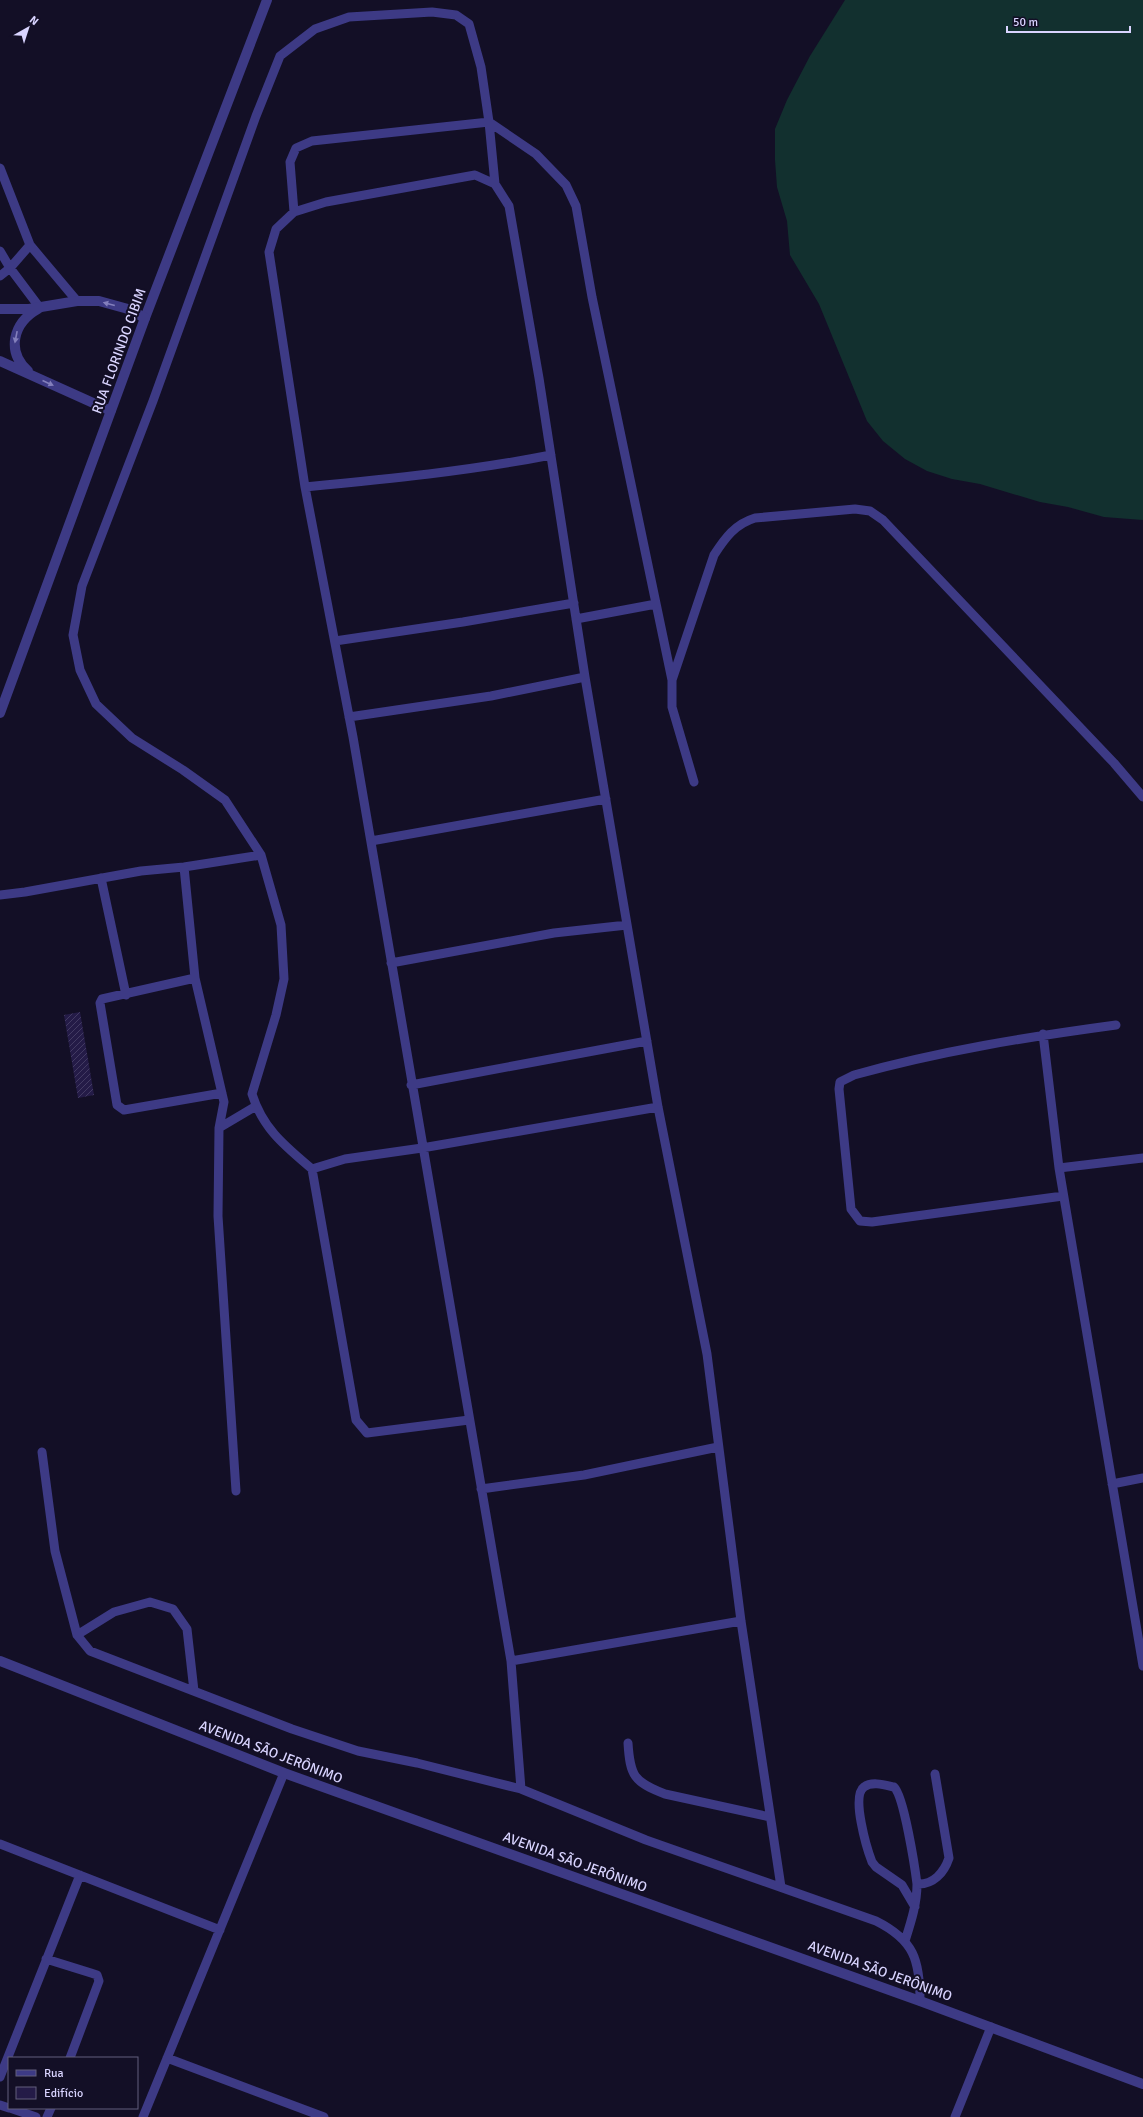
<svg xmlns="http://www.w3.org/2000/svg" width="1143" height="2117" font-family="Signika,sans-serif">
  <style>
    .grass { fill: #12302f }
    .building { fill: url(#building-hatch) }
    .lines { fill: none; stroke-linecap: round; stroke-linejoin: round }
    .service { stroke: #3d3a85; stroke-width: 9 }
    .minor { stroke: #3d3a85; stroke-width: 10 }
    .tertiary { stroke: #3d3a85; stroke-width: 10 }
    .oneway { fill: #837fbc }
    .labels { text-anchor: middle; dominant-baseline: central; stroke-width: 4; stroke-linejoin: round; paint-order: stroke }
    .street-label { font-size: 14px; fill: #d9d4ff; stroke: #130f26 }
  </style>
  <defs>
    <pattern id="building-hatch" width="6" height="6" patternUnits="userSpaceOnUse"><rect width="6" height="6" fill="#241b47"/><path d="M-1 1l2-2M0 6l6-6M5 7l2-2" fill="none" stroke="#433b63"/></pattern>
  </defs>
  <rect width="100%" height="100%" fill="#130f26"/>
  <path class="grass" d="M845,0H1143V520L1104,517L1068,507L1040,502L980,484L952,479L927,471L905,459L883,441L867,421L819,304L790,255L787,221L777,187L775,160V129L787,100L810,56Z"/>
  <path class="building" d="M80,1012L94,1095L78,1098L64,1015Z"/>
  <g class="lines">
    <path class="service" d="M0,168L30,245L10,268L0,276
      M294,212L290,162L296,148L312,141L489,122L495,184
      M30,245L77,301
      M0,251L10,268L40,308
      M305,487C388,479 470,471 551,455
      M576,619L656,604
      M335,641L463,622L574,603
      M349,717L491,696L585,677
      M694,782L672,707V680L714,555C725,538 735,524 755,518L855,509L870,511L883,520L1114,763L1143,797
      M371,841L606,799
      M184,867L195,978L224,1102L219,1128L218,1216L236,1491
      M101,878L126,995
      M0,895L25,892L141,871L184,867L261,855
      M391,963L554,933L627,925
      M195,978L102,999L100,1003L117,1105L124,1110L222,1093
      M1043,1034L1059,1168L1143,1666
      M411,1085L647,1041
      M219,1128L256,1106
      M1059,1168L1143,1158
      M312,1169C285,1146 263,1129 252,1094L276,1015L284,979L281,925L261,855L225,800L183,770L132,738L96,704L80,670L73,635L82,586L153,401L256,116L280,56L315,29L349,17L432,12L456,15L469,24L481,67L489,122L536,154L566,185L576,206L592,297L672,680
      M1063,1196L872,1222L860,1221L851,1209L839,1089L840,1082L854,1075C940,1051 1027,1037 1116,1025
      M469,1420L367,1433L356,1420L312,1169L345,1159L422,1148L658,1107
      M42,1452L55,1551L77,1635L90,1651L292,1729L358,1751L417,1763L521,1789L646,1840L876,1921C914,1940 920,1960 920,2001
      M1112,1484L1143,1478
      M481,1489L584,1475L718,1447
      M77,1635L114,1612L150,1602L173,1609L187,1629L194,1691
      M511,1661L741,1621
      M628,1743C630,1776 634,1782 665,1794L770,1817
      M521,1789L511,1661L353,737L305,487L269,252L276,229L294,212L326,202L475,175L495,184L509,206L539,378L585,677L658,1107L707,1354L741,1621L781,1887
      M0,1844L220,1930
      M917,1884C933,1885 944,1873 949,1858L935,1774
      M905,1941C911,1922 917,1904 917,1884C915,1868 904,1796 894,1787C885,1785 872,1781 864,1787C851,1796 867,1849 872,1862L876,1867L902,1885L915,1907
      M46,1959L91,1973L97,1975L99,1981L70,2058
      M167,2058L324,2117
      M0,2077L80,1875
      M0,2105L9,2108
      M10,2108L36,2117
      M47,2117L51,2108
      M143,2117L284,1773
      M955,2117L991,2027"/>
    <path class="minor" d="M145,318L267,0"/>
    <path class="tertiary" d="M0,309H29L77,301H99L128,309L145,318L0,713
      M0,361L111,411
      M28,371C6,351 13,323 38,309
      M0,1661L284,1773L920,2001L1143,2084"/>
  </g>
  <defs><path id="oneway-solid" d="M-6-.8H1V-3.2L6.5 0L1 3.2V.8H-6Z"/></defs>
  <g class="oneway">
    <use href="#oneway-solid" transform="translate(109 304) rotate(-165)"/>
    <use href="#oneway-solid" transform="translate(16 337) rotate(101)"/>
    <use href="#oneway-solid" transform="translate(48 383) rotate(24)"/>
  </g>
  <g class="labels">
    <g class="street-label">
      <text transform="translate(119 351) rotate(-70)">RUA FLORINDO CIBIM</text>
      <text transform="translate(271 1752) rotate(21)">AVENIDA SÃO JERÔNIMO</text>
      <text transform="translate(575 1862) rotate(20)">AVENIDA SÃO JERÔNIMO</text>
      <text transform="translate(880 1971) rotate(20)">AVENIDA SÃO JERÔNIMO</text>
    </g>
  </g>
  <rect x="8" y="2057" width="130" height="52" fill="#130f26" stroke="#625e7d"/>
  <rect x="16" y="2070" width="20" height="6" fill="#3d3a85" stroke="#625e7d"/>
  <text x="44" y="2077" font-size="12" fill="#d9d4ff">Rua</text>
  <rect x="16" y="2087" width="20" height="12" fill="#241b47" stroke="#625e7d"/>
  <text x="44" y="2097" font-size="12" fill="#d9d4ff">Edifício</text>
  <g transform="translate(28 28) rotate(39)" stroke="#130f26" stroke-width="3" paint-order="stroke">
  <path d="M0-3L7 15L0 10L-7 15Z" fill="#d9d4ff"/>
  <text y="-6" font-size="11" font-weight="bold" text-anchor="middle" fill="#d9d4ff">N</text>
  </g>
  <path d="M1007 26v6h123v-6" fill="none" stroke="#d9d4ff" stroke-width="2"/>
  <text x="1013" y="26" font-size="12" fill="#d9d4ff" stroke="#130f26" stroke-width="3" paint-order="stroke">50 m</text>
</svg>
